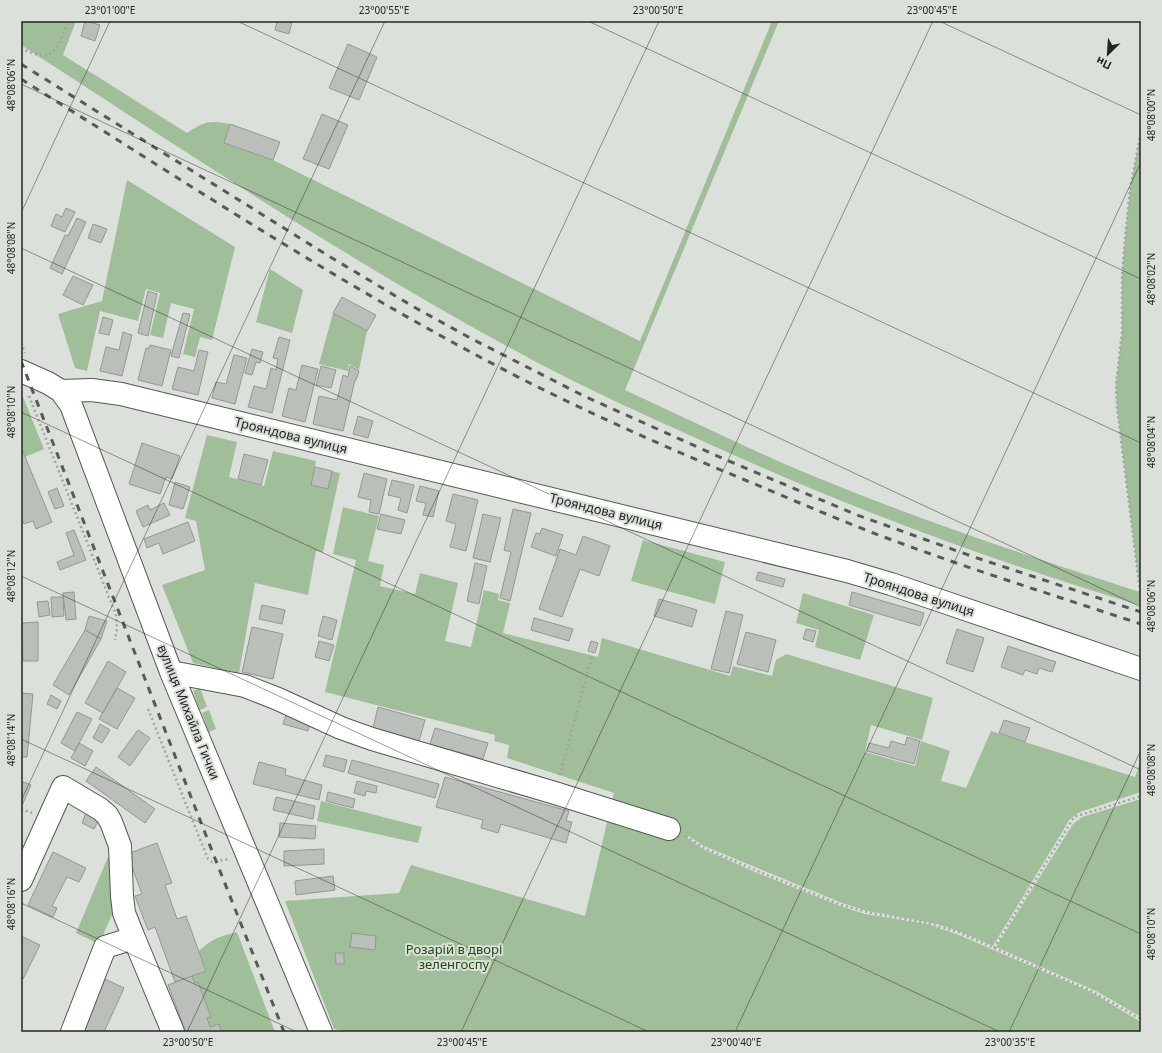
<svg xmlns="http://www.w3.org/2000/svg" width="1162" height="1053" font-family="'Noto Sans',sans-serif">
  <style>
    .green { fill: #a1be9a }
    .building { fill: #babfb9; stroke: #949892 }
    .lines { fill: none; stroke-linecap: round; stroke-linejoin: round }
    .minor-casing { stroke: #545853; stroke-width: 24 }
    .path { stroke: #a1a5a0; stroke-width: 2.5; stroke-dasharray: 2 3; stroke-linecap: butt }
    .minor { stroke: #fff; stroke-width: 22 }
    .rail { stroke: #575a56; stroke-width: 3; stroke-dasharray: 7 7; stroke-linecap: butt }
    .ticks { fill: none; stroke: #232522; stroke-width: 1; stroke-opacity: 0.45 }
    .labels { text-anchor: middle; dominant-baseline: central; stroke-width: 4; stroke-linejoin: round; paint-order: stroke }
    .street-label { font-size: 13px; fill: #232522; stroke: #dbe0da }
    .park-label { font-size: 13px; fill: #1c4d0f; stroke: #dbe0da }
    .neatline { fill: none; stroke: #232522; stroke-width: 1.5 }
    .ticks-label { font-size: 10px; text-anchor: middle; fill: #232522 }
  </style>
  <rect width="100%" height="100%" fill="#dbe0da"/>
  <path class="green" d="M21,21H76L63,55L187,133C205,121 209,120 230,124L224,143L273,160L640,341L772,21H779L625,390C679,415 733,441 787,465C902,514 1021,554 1140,592L1117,408L1116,384L1122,332V276L1125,238L1130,189L1141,131V606C1051,578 960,548 872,513C813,490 755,465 698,439C644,415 590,390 538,363C359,268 191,155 21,45Z
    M127,180L235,247L212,340L200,337L195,357L183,354L194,309L171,303L163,338L150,335L160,293L146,289L138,321L100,311L87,371L75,368L58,314L102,301Z
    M270,269L303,290L292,333L256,322Z
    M333,313L367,331L359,370L349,364L348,371L319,364Z
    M23,397L44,449L25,457L21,447V398Z
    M207,435L237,442L229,477L264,486L273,451L316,461L315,467L340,473L323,552L316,551L308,595L255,583L239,673L193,663L162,585L205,570L196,521L185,518Z
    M343,507L379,516L368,561L384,565L380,586L415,594L420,573L458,583L445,641L471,647L484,590L499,594L498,600L510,603L503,633L598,657L602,638L730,676L733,666L772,676L776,660L786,654L933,698L922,740L871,725L865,752L915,766L921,741L950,751L941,781L966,788L991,731L1135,777L1141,759V792L1080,812L1070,819L993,946L958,931L937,924L868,911L842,903L704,846L687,835L686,837L703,849L755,872L840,906L865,914L927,924L959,935L1091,992L1141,1022V1032H346L334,1029L285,901L399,893L411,865L585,916L614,793L507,758L509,745L494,741L495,735L325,692L356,560L333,554Z
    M643,540L725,562L715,604L631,581Z
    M803,593L874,615L860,660L815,647L819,630L796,623Z
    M200,688L207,707L200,710L193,691Z
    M209,710L216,729L209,732L202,713Z
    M1141,799V1017L1098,992L996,947L1073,824L1082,817Z
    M321,801L422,827L418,843L317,821Z
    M108,857L113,858L118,901L99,944L76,933Z
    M237,932L275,1032H225L224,1030L221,1031L219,1024L210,1027L207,1018L211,1017L198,982L195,983L192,976L206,971L199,951C213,938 219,937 237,932Z"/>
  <path class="building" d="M85,21L100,25L95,41L81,36Z
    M277,21H292L289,34L275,30Z
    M348,44L377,57L359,100L329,88Z
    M322,114L348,125L329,169L303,159Z
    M230,124L280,142L273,160L224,143Z
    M66,208L75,212L65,232L51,226L56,214L62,217Z
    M77,218L86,222L62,274L50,268L65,235L68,236Z
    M93,224L107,229L101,243L88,238Z
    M73,276L93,285L83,305L63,295Z
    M148,291L157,294L148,336L138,333Z
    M342,297L376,315L367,331L333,313Z
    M183,313L190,314L179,358L171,356Z
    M103,317L113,320L109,335L99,333Z
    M123,332L132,335L122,376L100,371L106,347L119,350Z
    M279,337L290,340L272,413L248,407L254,386L266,389L271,368L276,370L278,359L273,358Z
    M150,345L171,350L162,386L138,380L146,348L148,349Z
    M252,349L263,352L260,363L256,362L252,375L245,373Z
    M199,350L208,352L198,395L172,389L178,367L194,371Z
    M234,355L247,358L235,404L212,398L216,382L226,384Z
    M302,365L318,369L305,422L282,416L289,388L296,390Z
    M321,366L336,370L331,388L316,385Z
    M350,366L359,371L356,380H355L343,431L313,424L319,396L337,400L343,375L348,377Z
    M358,416L373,421L368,438L353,434Z
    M142,443L180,456L172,479L166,477L160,494L129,484Z
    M21,447L52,522L36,529L33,521L24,524L21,518Z
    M244,454L268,460L261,485L238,479Z
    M315,467L332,471L328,489L311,485Z
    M364,473L387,479L379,514L369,512L371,500L358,497Z
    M392,480L414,485L407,513L398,510L401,498L388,495Z
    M175,482L190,487L183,509L169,505Z
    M420,486L439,491L433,517L423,515L426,503L416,501Z
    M57,488L64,506L55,509L48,492Z
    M453,494L478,500L466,551L450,547L456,524L446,521Z
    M164,503L170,515L143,527L136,511L148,505L150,510Z
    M513,509L531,513L510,601L500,598L511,552L504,550Z
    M381,514L405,520L401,534L377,529Z
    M483,514L501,518L490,562L473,558Z
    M188,522L195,541L163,554L159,543L147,548L144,539Z
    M542,528L563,535L556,556L531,547L536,533L540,534Z
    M74,530L86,560L60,570L57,562L74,555L66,533Z
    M583,536L610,546L599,576L580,569L562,617L539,609L560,549L576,555Z
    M475,563L487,566L479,604L467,601Z
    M758,572L785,579L783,587L756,580Z
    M74,592L76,619L66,620L63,593Z
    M852,592L924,613L920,626L849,605Z
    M51,597H63L64,616L52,617Z
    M659,599L697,610L692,627L654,616Z
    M48,601L50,615L39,617L37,602Z
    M262,605L285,610L282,624L259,619Z
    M726,611L743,615L729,673L711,669Z
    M89,616L107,621L101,639L85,630Z
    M323,616L337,620L332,640L318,636Z
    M534,618L573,629L569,641L531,630Z
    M38,622V661H23L22,623Z
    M252,627L283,634L273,679L242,672Z
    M806,629L816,631L813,642L803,639Z
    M957,629L984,638L973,672L946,663Z
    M85,630L101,639L69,695L53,685Z
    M746,632L776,640L768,672L737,664Z
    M319,641L334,645L329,661L315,657Z
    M591,641L598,643L595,653L588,651Z
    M1008,646L1056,662L1052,672L1039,668L1037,674L1025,670L1023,675L1001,667Z
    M108,661L126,672L103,713L85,703Z
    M117,688L135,698L117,729L99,719Z
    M21,693L33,694L27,757H21Z
    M51,695L61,701L57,709L47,704Z
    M378,707L425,720L419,741L373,728Z
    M77,712L92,719L75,751L61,743Z
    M286,715L310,722L308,731L283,724Z
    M1004,720L1030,728L1025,742L999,733Z
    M100,724L110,730L102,743L93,738Z
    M435,728L488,743L483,759L430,744Z
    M138,730L150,738L130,766L118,757Z
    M907,737L920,741L914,764L867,751L869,743L889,748L891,741L905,745Z
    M79,743L93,751L85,766L71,758Z
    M326,755L347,760L344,772L323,766Z
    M352,760L439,784L435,798L348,773Z
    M259,762L286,769L285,775L322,785L319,800L253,784Z
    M96,767L155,809L145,823L86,781Z
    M445,777L569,811L566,821L572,822L566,843L501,824L498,833L481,828L483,820L436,807Z
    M21,781L31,785L21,808Z
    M357,781L377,786L376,793L366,791L365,796L354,793Z
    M328,792L355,799L353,808L326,801Z
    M276,797L315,806L313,819L273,810Z
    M86,813L99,819L94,829L82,823Z
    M280,823L316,826L315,839L279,837Z
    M157,843L172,883L165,885L177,919L186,916L206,971L175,982L155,927L148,930L135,896L142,894L127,854Z
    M324,849V864L284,866V851Z
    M53,852L86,868L79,882L67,877L52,906L57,908L53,917L28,905Z
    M333,876L335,890L296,895L295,881Z
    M352,933L376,936L375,950L350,947Z
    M21,936L40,945L23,979L21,978Z
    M335,953H344V964H336Z
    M192,976L195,983L198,982L211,1017L207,1018L210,1027L219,1024L221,1031L224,1030L225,1032H186L168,985Z
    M105,979L124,988L104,1032H82Z"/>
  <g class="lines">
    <g class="minor-casing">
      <path id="minor" d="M21,371L48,383L61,391L71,405L171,672L321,1032
        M61,391L92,390L121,394L847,571L891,584L1141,669
        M171,672L245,686L278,699L341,728L372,739L555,793L669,829
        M21,880L63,787L100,809L107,815L111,822L120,846L122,896L124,913L134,938
        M72,1032L105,947L134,938L173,1032"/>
    </g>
    <path class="path" d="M21,48C55,66 57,49 68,21
      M21,343L25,353
      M29,396L116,615L117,628L115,640
      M1140,592L1117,408L1116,384L1122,332V276L1125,238L1130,189L1141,131
      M148,709L208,859L212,862L229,859
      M560,775L592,656
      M21,809L32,813
      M686,836L704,848L755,870L841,905L876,914L927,923L958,932L1091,991L1141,1019
      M994,948L1074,817L1141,796"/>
    <use href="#minor" class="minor"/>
    <path class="rail" d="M21,64L327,255L414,307L474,340L584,396L724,459L857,515L974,557L1141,612
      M21,79C187,183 348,290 522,379C595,416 670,449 745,480C798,502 850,525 903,544C982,573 1062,598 1141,624
      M21,361L216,861L284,1032"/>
  </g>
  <path class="ticks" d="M237,21L1141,443M588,21L1141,279M939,21L1141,115M21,84L1141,607M21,213L110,21M21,248L1141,770M21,412L1141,934M21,576L1000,1032M21,739L649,1032M21,801L385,21M21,903L297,1032M187,1032L659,21M461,1032L933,21M735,1032L1141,162M1009,1032L1141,750"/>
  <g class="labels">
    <g class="street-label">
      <text transform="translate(291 435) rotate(14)">Трояндова вулиця</text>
      <text transform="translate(606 511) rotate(14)">Трояндова вулиця</text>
      <text transform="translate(919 594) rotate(18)">Трояндова вулиця</text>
      <text transform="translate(189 712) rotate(68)">вулиця Михайла Гички</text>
    </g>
    <g class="park-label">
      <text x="454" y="949">Розарій в дворі<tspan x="454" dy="15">зеленгоспу</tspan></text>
    </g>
  </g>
  <rect width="1162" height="1053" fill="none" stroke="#dbe0da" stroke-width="44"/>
  <g transform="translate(1108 54) rotate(205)" stroke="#dbe0da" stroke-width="3" paint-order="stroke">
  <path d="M0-3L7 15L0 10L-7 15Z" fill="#232522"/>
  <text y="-6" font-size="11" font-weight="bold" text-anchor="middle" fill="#232522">Пн</text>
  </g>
  <rect x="22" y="22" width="1118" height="1009" class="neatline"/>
  <g class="ticks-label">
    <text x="110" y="14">23°01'00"E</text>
    <text x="384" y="14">23°00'55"E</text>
    <text x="658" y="14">23°00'50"E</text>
    <text x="932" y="14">23°00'45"E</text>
    <text transform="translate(11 85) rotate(-90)" y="4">48°08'06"N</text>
    <text transform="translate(1151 115) rotate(-90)" y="4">48°08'00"N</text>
    <text transform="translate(11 248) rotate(-90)" y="4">48°08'08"N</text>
    <text transform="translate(1151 279) rotate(-90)" y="4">48°08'02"N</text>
    <text transform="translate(11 412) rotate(-90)" y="4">48°08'10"N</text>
    <text transform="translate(1151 442) rotate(-90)" y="4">48°08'04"N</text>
    <text transform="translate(11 576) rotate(-90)" y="4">48°08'12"N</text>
    <text transform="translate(1151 606) rotate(-90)" y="4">48°08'06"N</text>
    <text transform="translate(11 740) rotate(-90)" y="4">48°08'14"N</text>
    <text transform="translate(1151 770) rotate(-90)" y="4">48°08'08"N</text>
    <text transform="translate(11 904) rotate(-90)" y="4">48°08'16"N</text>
    <text transform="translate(1151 934) rotate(-90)" y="4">48°08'10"N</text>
    <text x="188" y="1046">23°00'50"E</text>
    <text x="462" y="1046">23°00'45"E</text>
    <text x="736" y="1046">23°00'40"E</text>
    <text x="1010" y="1046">23°00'35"E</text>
  </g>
</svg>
